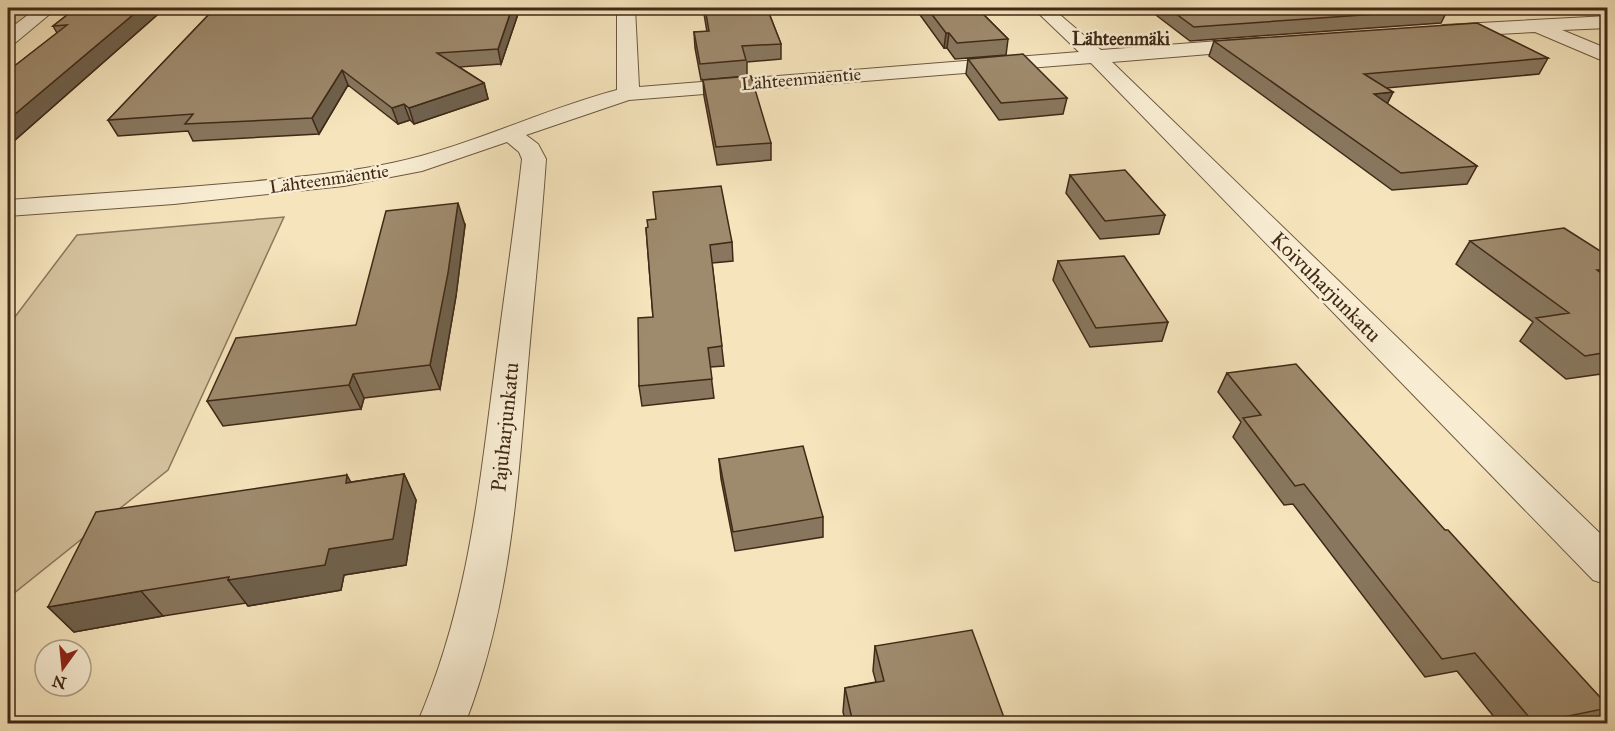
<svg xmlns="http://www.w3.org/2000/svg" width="1615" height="731" font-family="'IM FELL Great Primer',serif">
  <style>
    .green { fill: #d6c4a0; stroke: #8b765c; stroke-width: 1.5 }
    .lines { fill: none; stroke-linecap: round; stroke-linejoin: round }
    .minor-casing { stroke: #6d5840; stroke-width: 2 }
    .minor { fill: #f8edd3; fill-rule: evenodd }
    .wall { fill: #88775e; stroke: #402917; stroke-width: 1.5 }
    .shaded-wall { fill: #6f614c; stroke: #402917; stroke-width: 1.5 }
    .building { fill: #9e8a6d; stroke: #402917; stroke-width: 1.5 }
    .labels { text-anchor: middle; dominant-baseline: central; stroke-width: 5; stroke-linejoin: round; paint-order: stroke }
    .far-neighbourhood-label { font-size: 18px; font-weight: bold; fill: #402917; stroke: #f8edd3 }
    .far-street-label { font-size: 18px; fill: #402917; stroke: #f8edd3 }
    .street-label { font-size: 21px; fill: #402917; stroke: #f8edd3 }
  </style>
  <rect width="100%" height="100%" fill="#f5e4bc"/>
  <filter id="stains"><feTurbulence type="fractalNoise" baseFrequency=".00333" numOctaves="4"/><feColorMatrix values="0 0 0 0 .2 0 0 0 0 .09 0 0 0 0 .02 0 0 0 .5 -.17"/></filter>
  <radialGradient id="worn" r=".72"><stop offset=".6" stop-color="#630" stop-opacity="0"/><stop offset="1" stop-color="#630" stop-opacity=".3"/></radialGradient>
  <path class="green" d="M8,8H38L8,30Z
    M284,217L168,470L8,598V326L77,235Z"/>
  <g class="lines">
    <g class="minor-casing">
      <path id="minor" d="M37,8H57L15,43L8,45V30Z
        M617,8H635L639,87L1079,52L1033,8H1052L1101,50L1258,38L1265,40L1268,44L1265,48L1258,50L1112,62L1608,541V585L1593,580L1091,63L629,100L526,135L538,144L546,159C541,232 533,304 527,376C517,496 509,610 465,724H417C467,608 478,498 494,375C503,303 514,231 522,159L519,152L507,142L422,171L344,186L174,204L8,216V200C88,194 168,189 248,182C296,177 345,173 392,163C469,147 541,110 617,90Z
        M1608,16V28L1562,30L1608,49V63L1535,32L1444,37L1437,35L1434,31L1437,27L1444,25Z"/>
    </g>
    <use href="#minor" class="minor"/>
  </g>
  <path class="wall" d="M76,8H165L15,140L8,141V71L57,33L53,26Z
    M215,8H520L501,64L459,67L484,83L488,99L414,124L410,120L398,124L348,85L319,134L193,141L188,131L118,136L108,120Z
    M703,8H767L781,44V59L747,62V76L701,80L695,48L694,32H707Z
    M915,8H977L1008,39L1006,55L955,59L947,48H944Z
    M1148,8H1444L1448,9L1441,23L1190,41L1148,9Z
    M1214,41L1548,58L1539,74L1386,88L1393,92L1387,104L1477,166L1467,184L1392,190L1209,56Z
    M968,59L1067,98L1063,114L999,120L966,74Z
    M703,80L771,143V160L717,165L704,96Z
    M1070,175L1165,215L1159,234L1100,239L1066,193Z
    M465,225L456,296L440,389L364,398L361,409L223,426L207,401L356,325Z
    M646,228L732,242L733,261L712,263L724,366L710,367L714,398L642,406L639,386L653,317Z
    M1470,241L1608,256V373L1566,379L1520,341L1533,322L1456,264Z
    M1058,261L1168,322L1162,341L1090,347L1053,280Z
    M1227,373L1445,530L1608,706V709L1589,723H1499L1457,671L1425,677L1293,504L1284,505L1233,437L1241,422L1218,392Z
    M719,459L823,517V537L735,551L721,479Z
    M404,474L416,500L406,565L344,575L341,590L248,606L246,603L163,616L74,632L48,607L351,482Z
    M875,646L1006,723H846L843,712L845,688L876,682L873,671Z"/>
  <path class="shaded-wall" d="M141,8H165L15,140L8,129V120Z
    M512,8H520L501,64L498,49Z
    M946,33H949L947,48H944Z
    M342,70L348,85L319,134L312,118Z
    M484,83L488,99L414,124L409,108Z
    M1393,92L1385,108L1374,94Z
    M404,104L410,120L398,124L392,108Z
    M458,203L465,225L456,296L440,389L430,365Z
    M1608,269V287L1597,270Z
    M353,374L364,398L361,409L349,385Z
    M404,474L416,500L406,565L344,575L341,590L248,606L228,580L329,549Z
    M347,475L361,501L346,483Z
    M141,591L163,616L74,632L48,607Z"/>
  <path class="building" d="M76,8H141L8,120V71L67,25L53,26Z
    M215,8H512L498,49L437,53L484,83L409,108L404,104L392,108L342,70L312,118L185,124L193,114L108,120Z
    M705,8H767L781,44L742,46L746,60L700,64L694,32L709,31Z
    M927,8H977L1008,39L957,43L949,33H946Z
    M1168,8H1444L1448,9L1194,27Z
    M1477,23L1548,58L1364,74L1393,92L1374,94L1477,166L1401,173L1214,41Z
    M1023,54L1067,98L1001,103L968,59Z
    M751,76L771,143L716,147L703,80Z
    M1125,170L1165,215L1105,221L1070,175Z
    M721,186L732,242L710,245L722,346L708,348L712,379L639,386L638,318L653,317L646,228L648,227L647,220L656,219L653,192Z
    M458,203L448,273L430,365L353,374L349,385L207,401L236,338L356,325L386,211Z
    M1564,228L1608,256V269L1597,270L1608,278V352L1585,356L1536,318L1569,313L1470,241Z
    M1124,256L1168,322L1096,328L1058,261Z
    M1296,364L1445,530H1448L1608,706V708L1534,723L1475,653L1442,659L1304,484L1295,486L1243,418L1261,415L1227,373Z
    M803,446L823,517L733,532L719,459Z
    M404,474L393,539L329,549L325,565L228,580L229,577L141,591L48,607L96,512L347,475L346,483Z
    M972,630L1006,723H853L845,688L884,681L875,646Z"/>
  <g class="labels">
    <g class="far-neighbourhood-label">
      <text x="1121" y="39">Lähteenmäki</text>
    </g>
    <g class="far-street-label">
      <text transform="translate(801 79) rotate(-5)">Lähteenmäentie</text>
      <text transform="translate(329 179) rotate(-8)">Lähteenmäentie</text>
    </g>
    <g class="street-label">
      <text transform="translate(1326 287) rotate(45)">Koivuharjunkatu</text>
      <text transform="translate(505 427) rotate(-84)">Pajuharjunkatu</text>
    </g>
  </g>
  <rect width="1615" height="731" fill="none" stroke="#f5e4bc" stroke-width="30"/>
  <rect x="9" y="9" width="1597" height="713" fill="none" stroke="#402917" stroke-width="3"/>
  <rect x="15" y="15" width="1585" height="701" fill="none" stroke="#402917" stroke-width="1.5"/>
  <g transform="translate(63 668) rotate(195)"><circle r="28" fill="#f8edd3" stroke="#ae9f88" stroke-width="1.5"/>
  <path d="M0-4.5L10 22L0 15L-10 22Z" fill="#8f2418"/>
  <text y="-9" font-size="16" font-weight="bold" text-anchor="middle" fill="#402917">N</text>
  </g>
  <rect width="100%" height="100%" filter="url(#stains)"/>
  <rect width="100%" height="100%" fill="url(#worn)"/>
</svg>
